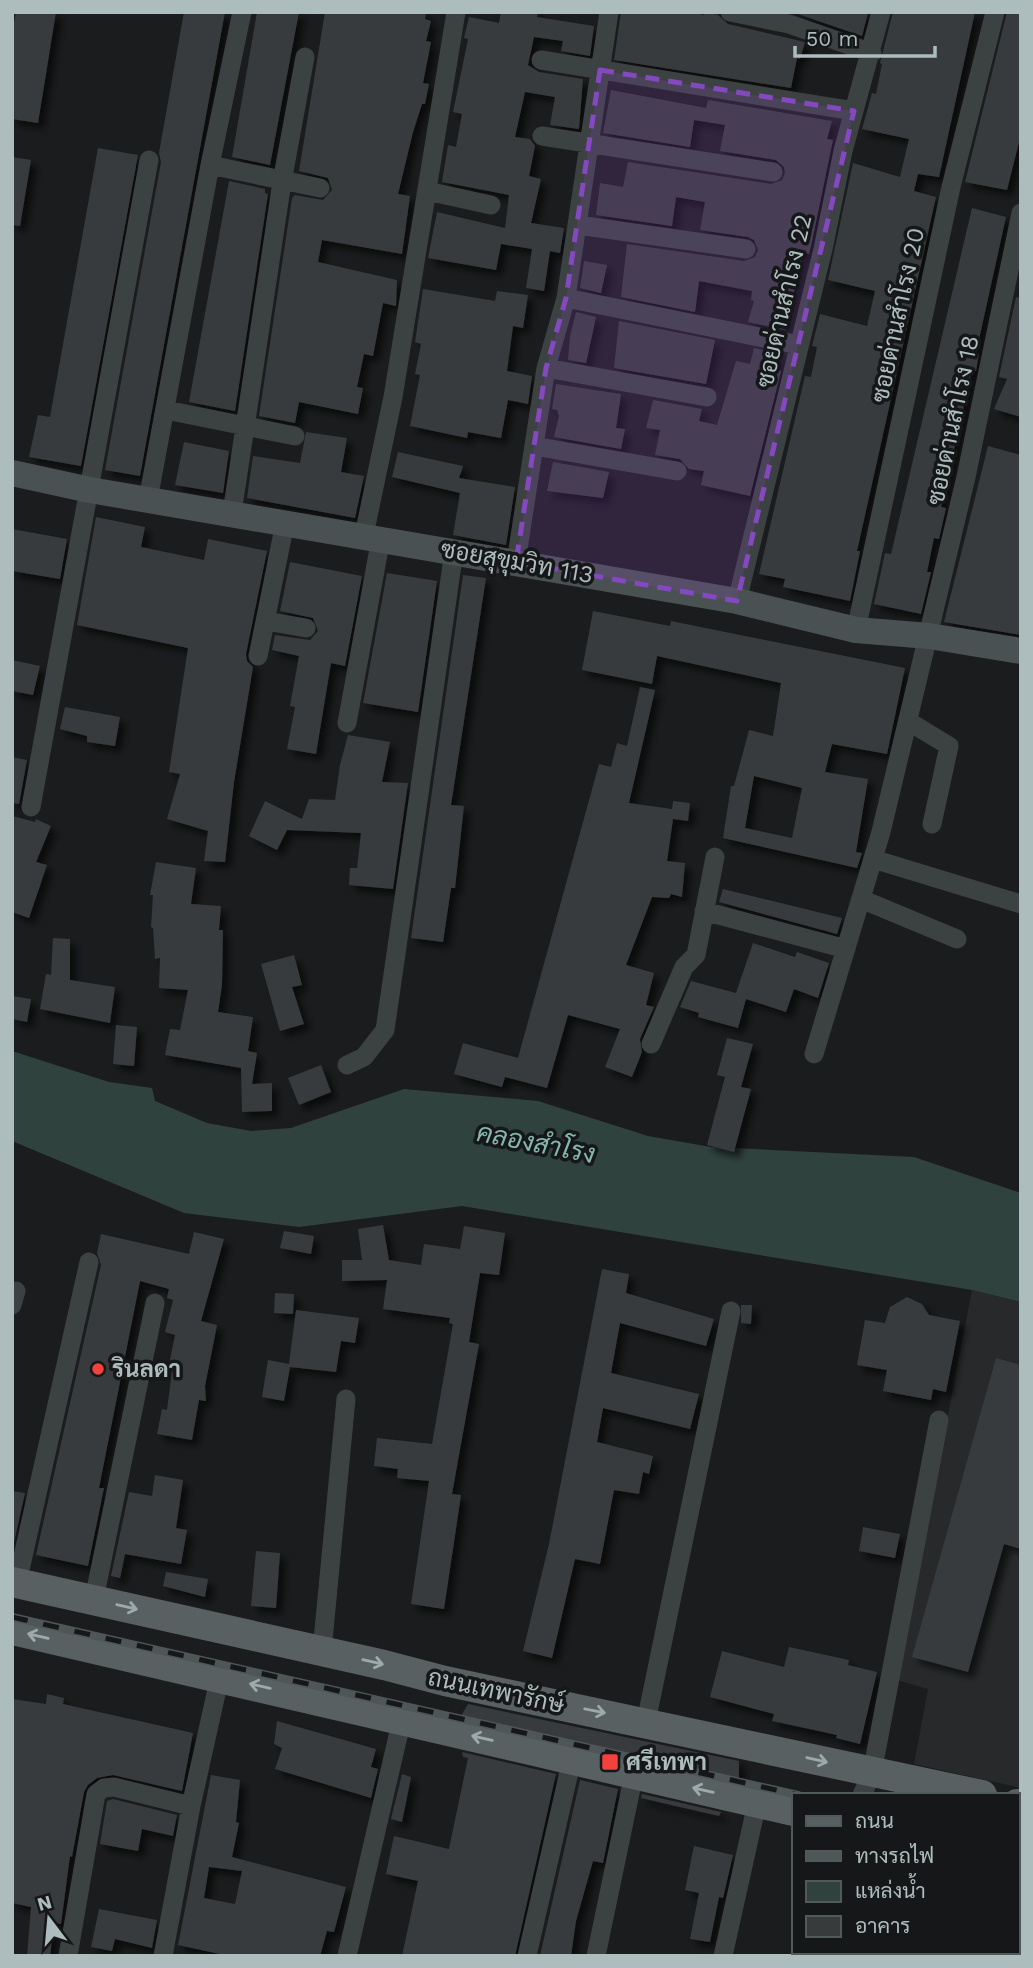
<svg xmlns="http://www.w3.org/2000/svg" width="1033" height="1968" font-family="'Work Sans',Sarabun,sans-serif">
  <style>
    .built { fill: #27292a }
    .water { fill: #30423e }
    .building { fill: #383b3c; fill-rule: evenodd; filter: url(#shadow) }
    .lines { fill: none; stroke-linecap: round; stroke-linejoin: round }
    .street { stroke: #3c4142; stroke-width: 19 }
    .secondary { stroke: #4a5152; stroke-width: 26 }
    .primary { stroke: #586061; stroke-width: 30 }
    .rail-casing { stroke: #4f5657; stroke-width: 8 }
    .rail { stroke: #161718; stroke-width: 5; stroke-dasharray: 16; stroke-linecap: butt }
    .oneway { stroke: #9caaab }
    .marked { fill: #8549bf; fill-opacity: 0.2; stroke: #8549bf; stroke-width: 5; stroke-dasharray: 14 9; stroke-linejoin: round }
    .poi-dot { fill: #f3413d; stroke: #161718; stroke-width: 2.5 }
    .labels { text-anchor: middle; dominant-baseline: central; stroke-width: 7; stroke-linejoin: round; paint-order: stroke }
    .street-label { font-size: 24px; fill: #adbcbd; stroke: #161718 }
    .poi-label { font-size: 24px; font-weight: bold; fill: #adbcbd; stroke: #161718; text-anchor: start }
    .water-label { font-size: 26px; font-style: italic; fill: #85b7ae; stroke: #161718 }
  </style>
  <defs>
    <filter id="shadow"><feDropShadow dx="6" dy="6" stdDeviation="3.5" flood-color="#0009"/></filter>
  </defs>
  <rect width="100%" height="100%" fill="#1b1c1d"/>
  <path class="built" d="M972,1290L1021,1302V1788L914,1764L928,1689L897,1680Z"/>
  <path class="water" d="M12,1051L109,1082L152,1088L155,1101L207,1123L251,1131L291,1128L404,1089L538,1101L648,1136L711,1147L914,1157L1021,1193V1302L972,1290L462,1206L299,1227L184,1213L12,1141Z"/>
  <path class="building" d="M16,12H56L38,123L12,119V33Z
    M184,12H225L140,476L105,470L161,162L159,153Z
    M257,12H299L270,165L232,157Z
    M325,12H426L425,19L431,21L426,41L431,42L423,83L429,84L425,104H422L413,132L398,194L410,196L402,254L322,240L318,262L397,280L396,306L383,303L373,356L364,354L357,387L363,388L358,414L299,402L295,423L259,416L292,198L295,195L323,200L332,190L328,178L299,171Z
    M501,12H538L537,17L594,26L590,56L561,51L563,41L534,37L528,65L539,72L583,79L579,129L550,125L555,97L525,92L515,137L530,139L535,146L529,176L541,179L531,223L564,228L560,253L550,251L544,291L526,288L532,249L501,244L496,270L428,258L437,212L505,228L509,195L442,182L448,145L456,147L462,114L453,112L468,39L464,38L469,17L499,23Z
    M621,12H691L704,15L705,12L718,15L728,24L805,42L800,59L797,58L791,88L614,60Z
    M792,12H865L868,13L862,36Z
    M893,12H975L939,177L918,174L914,191L936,197L857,551H860L850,601L783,587L785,579L759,574L805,376L811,377L817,347L812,346L820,314L867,326L875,291L828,280L853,163L900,177L909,139L862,129L872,93L876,94L882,64L880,63Z
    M1007,12H1021V134L1007,190L965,182Z
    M611,90L706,108L708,100L832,121L827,139L833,140L811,246L809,254L803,253L785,330L748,322L754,301L751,300L752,291L699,281L695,312L621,297L627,244L744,261L755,257L758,250L754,240L748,237L700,230L705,202L676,197L672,226L596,215L600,183L623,187L628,162L771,184L782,180L785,173L784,167L776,160L720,151L725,125L694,120L690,147L603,133Z
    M98,148L138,155L81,466L29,457L38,415L50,417Z
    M12,157L31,160L20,226L12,225Z
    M229,181L265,189V193L268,194L235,411L189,402Z
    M972,208L1006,217L976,353L979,354L976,371L972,370L941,507L946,508L939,539L934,538L927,572H931L921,614L874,604L885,553L891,554Z
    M584,261L607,265L601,293L580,288Z
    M423,289L495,301L497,291L528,295L523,328L513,326L507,371L532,376L528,404L508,400L501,438L468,432L467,438L410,426L420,375L415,374L421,344L415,342Z
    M1016,297L1021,298V417L994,409L1007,379L999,377Z
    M576,312L596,317L586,363L568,360L570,336Z
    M619,321L715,340L706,384L614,368Z
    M754,348L780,354L776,368L781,371L750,496L701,485L704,471L689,469L680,459L655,455L660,430L646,428L653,400L702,409L699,421L717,425L736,361L750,364Z
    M556,384L621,394L616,428L625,429L621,449L554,437L559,416L557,410L552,409Z
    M306,432L347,438L341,472L364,476L355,518L247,498L253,456L300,463Z
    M184,442L229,451L223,493L175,485Z
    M988,446L1021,455V635L944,622Z
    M398,452L463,466L459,478L515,487L506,545L453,535L460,493L392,477Z
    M553,462L609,472L603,498L547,491Z
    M96,517L145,527L141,547L204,560L208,539L267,551L246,654L247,661L253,667L234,782L225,862L204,861L208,831L167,819L180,774L169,772L188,648L77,625Z
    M12,529L67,539L60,579L12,571Z
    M290,562L362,576L345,666L331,663L316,754L287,749L295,707L290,706L299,656L272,650L275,635L310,640L318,631L313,618L280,611Z
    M387,573L437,581L418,712L363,703Z
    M463,575L486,578L451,805L464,806L455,888H451L443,942L411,938Z
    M593,611L670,626L671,621L905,668L887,754L832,744L825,772L868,779L856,852L862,853L857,868L723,838L731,786H734L749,730L773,736L781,683L657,656L652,684L582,670ZM754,776L802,788L792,838L745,828Z
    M12,660L40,666L33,695L12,691Z
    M640,687L655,690L629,803L672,809L673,801L690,803L688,821L673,819L667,861L685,863L682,897L671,894L669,898L652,897L626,965L654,973L646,1005L654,1007L640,1039L642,1052L632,1077L605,1067L620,1029L568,1015L547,1088L505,1077L502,1087L454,1074L463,1043L518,1058L599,764L611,767L617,743L627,746Z
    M65,707L120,717L115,746L87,742V736L60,729Z
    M348,735L390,742L382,782L408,783L393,889L349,885L350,868H357L361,833L287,830L277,850L249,836L265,801L302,819L309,799L335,800L340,765Z
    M12,757L27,760L19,804L12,803Z
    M12,816L35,822L36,819L51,826L36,862L47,865L29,918L12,912Z
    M156,862L196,868L191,904L221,906L219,930H223L222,985L218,1012L253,1017L248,1051L257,1053L252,1084L272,1083V1111L242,1112L241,1068L165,1055L170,1029L180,1030L188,990L159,988L160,958L155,959L153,928L151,927L153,895H150Z
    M723,889L842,918L837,934L719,902Z
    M53,938L70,939V980L115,987L110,1023L40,1009L46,974L51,975Z
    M753,943L795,957L797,952L829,963L818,998L794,989L786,1012L746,999L738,1028L698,1017L699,1013L680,1007L691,981L736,993Z
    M294,955L302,985L292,987L304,1024L280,1031L261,964Z
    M12,996L31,999L27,1022L12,1019Z
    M116,1025L137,1027L134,1066L113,1064Z
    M727,1038L753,1044L741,1087L751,1089L734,1152L707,1145L725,1077L717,1075Z
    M321,1065L331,1092L299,1105L288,1078Z
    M383,1225L389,1260L421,1265L424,1244L460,1249L464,1226L505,1233L499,1275L480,1273L469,1342L479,1344L452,1494L461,1495L444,1609L411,1604L429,1481L397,1478L398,1469L374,1466L377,1438L432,1444L453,1324L449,1323L450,1318L383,1309L387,1280L342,1281V1260H362L358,1229Z
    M284,1231L314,1236L311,1254L280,1248Z
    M194,1232L224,1239L201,1321L217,1325L205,1386L206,1401L199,1400L192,1440L157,1434L162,1409L167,1410L172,1371L168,1370L175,1335L165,1332L173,1300L167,1298L169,1289L140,1281L99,1488H104L88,1566L36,1555L101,1265L97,1253L101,1234L189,1254Z
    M602,1269L629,1274L626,1293L714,1319L706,1346L620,1323L611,1373L699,1394L690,1429L603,1408L597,1442L653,1456L649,1474L643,1472L639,1494L614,1490L600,1564L575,1559L552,1658L523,1651L549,1544Z
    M275,1293L294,1294L293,1314L274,1313Z
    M907,1297L922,1304L929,1315L960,1321L946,1392L933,1389L931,1400L883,1391L887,1370L857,1365L865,1320L885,1323L890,1307Z
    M741,1305H752L751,1324L741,1323Z
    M296,1310L359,1318L355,1343L341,1341L336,1372L290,1367L284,1401L262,1397L268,1360L289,1364Z
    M996,1358L1021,1365V1549L1004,1544L968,1672L912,1657Z
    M155,1475L183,1480L176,1528L187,1530L181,1564L125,1554L120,1578L111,1576L129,1492L152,1496Z
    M12,1491L25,1493L13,1547H12Z
    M863,1527L900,1534L895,1558L859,1551Z
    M256,1551L280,1553L276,1608L251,1606Z
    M166,1572L208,1579L205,1597L163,1586Z
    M789,1647L849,1660L848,1665L877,1672L860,1744L836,1738L837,1735L772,1721L774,1714L710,1697L722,1651L784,1667Z
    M47,1694L64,1698L63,1704L193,1733L182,1791L113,1775L97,1778L88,1785L84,1792L72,1857L70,1856L61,1924L54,1923L50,1956H27L31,1907L12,1903V1699L46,1704Z
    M468,1704L739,1761V1780L461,1716Z
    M277,1721L376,1749L371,1767L378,1769L371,1798L275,1769L282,1748L274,1744Z
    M462,1752L556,1774L515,1956H402L418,1881L386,1874L394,1836L449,1849L468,1758L463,1757Z
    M402,1774L411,1777L402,1822L391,1819Z
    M211,1775L240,1780L236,1822L239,1823L232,1857L346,1887L334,1932L327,1931L320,1956H229L178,1945ZM209,1867L242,1871L235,1904L204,1898Z
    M580,1780L618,1789L603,1863L593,1861L576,1921L571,1956H540Z
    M642,1794L721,1812L719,1816L641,1798Z
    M113,1799L177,1815L173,1836L142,1829L138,1851L100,1844L107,1801Z
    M694,1846L733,1855L723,1898L719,1897L710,1942L690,1939L699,1893L685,1890Z
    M99,1909L157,1920L152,1948L115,1939L112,1951L91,1947Z"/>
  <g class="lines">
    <path class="street" d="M730,12L789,24L872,53
      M541,60L854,111
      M542,136L773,172
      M210,165L320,188
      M427,191L491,205
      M578,225L746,249
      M566,298L799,345
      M546,368L707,397
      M166,410L295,436
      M534,446L677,471
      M148,500L210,165L242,12
      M232,513L282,182L305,57
      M364,535L393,397L456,12
      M516,562L546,368L566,298L609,12
      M737,601L823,249L843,151L881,12
      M266,621L306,628
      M856,630L951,187L995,12
      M258,656L285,523
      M908,721L949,746L932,824
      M347,723L381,538
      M31,807L149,160
      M873,859L1021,904
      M861,899L957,939
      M704,911L846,949
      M651,1044L684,967L696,955L715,857
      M814,1054L881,832L966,477L1021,213
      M347,1065L364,1057L385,1030L454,551
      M12,1305L16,1291
      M17,1583L89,1262
      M94,1599L155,1303
      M322,1651L346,1399
      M646,1722L731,1311
      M862,1795L872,1773L939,1420
      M68,1956L96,1794L104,1788L114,1787L191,1806
      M163,1956L191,1806L220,1676
      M347,1956L402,1719
      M527,1956L572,1759
      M596,1956L634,1774
      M723,1956L757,1803
      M821,1956L822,1952"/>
    <path class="secondary" d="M12,473L90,490L737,601L856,630L929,636L1021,651"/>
    <path class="primary" d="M12,1582L384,1665L445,1681L982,1795
      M12,1630L793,1811
      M1017,1804H1021
      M1017,1861L1021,1862"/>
    <g class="rail-casing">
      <path id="rail" d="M12,1617L798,1795
        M1017,1844L1021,1845"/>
    </g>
    <use href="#rail" class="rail"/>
  </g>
  <defs><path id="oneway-shaft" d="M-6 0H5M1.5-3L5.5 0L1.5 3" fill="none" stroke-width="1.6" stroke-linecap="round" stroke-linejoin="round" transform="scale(1.75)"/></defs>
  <g class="oneway">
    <use href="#oneway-shaft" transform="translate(127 1607) rotate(13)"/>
    <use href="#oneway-shaft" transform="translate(38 1636) rotate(-167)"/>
    <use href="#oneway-shaft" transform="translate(373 1662) rotate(13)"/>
    <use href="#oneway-shaft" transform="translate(260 1686) rotate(-167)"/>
    <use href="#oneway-shaft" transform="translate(595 1711) rotate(11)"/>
    <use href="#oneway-shaft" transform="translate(482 1738) rotate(-167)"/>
    <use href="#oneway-shaft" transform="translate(817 1760) rotate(13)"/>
    <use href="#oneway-shaft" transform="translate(703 1790) rotate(-167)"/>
  </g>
  <path class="marked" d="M600,70L854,111L737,601L516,562L546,368L566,298Z"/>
  <g class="poi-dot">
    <circle cx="98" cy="1369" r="7"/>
    <rect x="601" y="1753" width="18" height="18" rx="3.5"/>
  </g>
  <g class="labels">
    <g class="street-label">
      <text transform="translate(784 301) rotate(-77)">ซอยด่านสำโรง 22</text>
      <text transform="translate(898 315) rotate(-78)">ซอยด่านสำโรง 20</text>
      <text transform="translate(953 420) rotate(-78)">ซอยด่านสำโรง 18</text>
      <text transform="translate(517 562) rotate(10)">ซอยสุขุมวิท 113</text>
      <text transform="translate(496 1691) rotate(12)">ถนนเทพารักษ์</text>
    </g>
    <g class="poi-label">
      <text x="112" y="1369">รินลดา</text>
      <text x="626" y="1762">ศรีเทพา</text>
    </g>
    <g class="water-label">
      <text transform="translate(536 1143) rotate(11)">คลองสำโรง</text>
    </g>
  </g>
  <rect width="1033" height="1968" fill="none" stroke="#adbcbd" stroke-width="28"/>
  <rect x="792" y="1793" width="228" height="161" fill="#161718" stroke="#52595a" stroke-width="2"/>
  <rect x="806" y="1816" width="35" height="10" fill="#586061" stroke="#52595a" stroke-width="2"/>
  <text x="855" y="1828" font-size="21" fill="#adbcbd">ถนน</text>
  <rect x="806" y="1851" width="35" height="10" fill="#4f5657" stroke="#52595a" stroke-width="2"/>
  <text x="855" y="1863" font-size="21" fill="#adbcbd">ทางรถไฟ</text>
  <rect x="806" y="1881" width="35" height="21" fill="#30423e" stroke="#52595a" stroke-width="2"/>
  <text x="855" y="1898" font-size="21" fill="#adbcbd">แหล่งน้ำ</text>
  <rect x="806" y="1916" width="35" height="21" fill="#383b3c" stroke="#52595a" stroke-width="2"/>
  <text x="855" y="1933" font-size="21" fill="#adbcbd">อาคาร</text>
  <g transform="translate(49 1919) rotate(344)" stroke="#161718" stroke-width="5" paint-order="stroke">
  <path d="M0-5L12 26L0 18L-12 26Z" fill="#adbcbd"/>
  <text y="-10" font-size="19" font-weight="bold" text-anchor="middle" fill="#adbcbd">N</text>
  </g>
  <path d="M795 46v10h140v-10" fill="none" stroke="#adbcbd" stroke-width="3.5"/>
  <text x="806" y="46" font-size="21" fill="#adbcbd" stroke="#161718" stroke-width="5" paint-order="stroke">50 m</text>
</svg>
